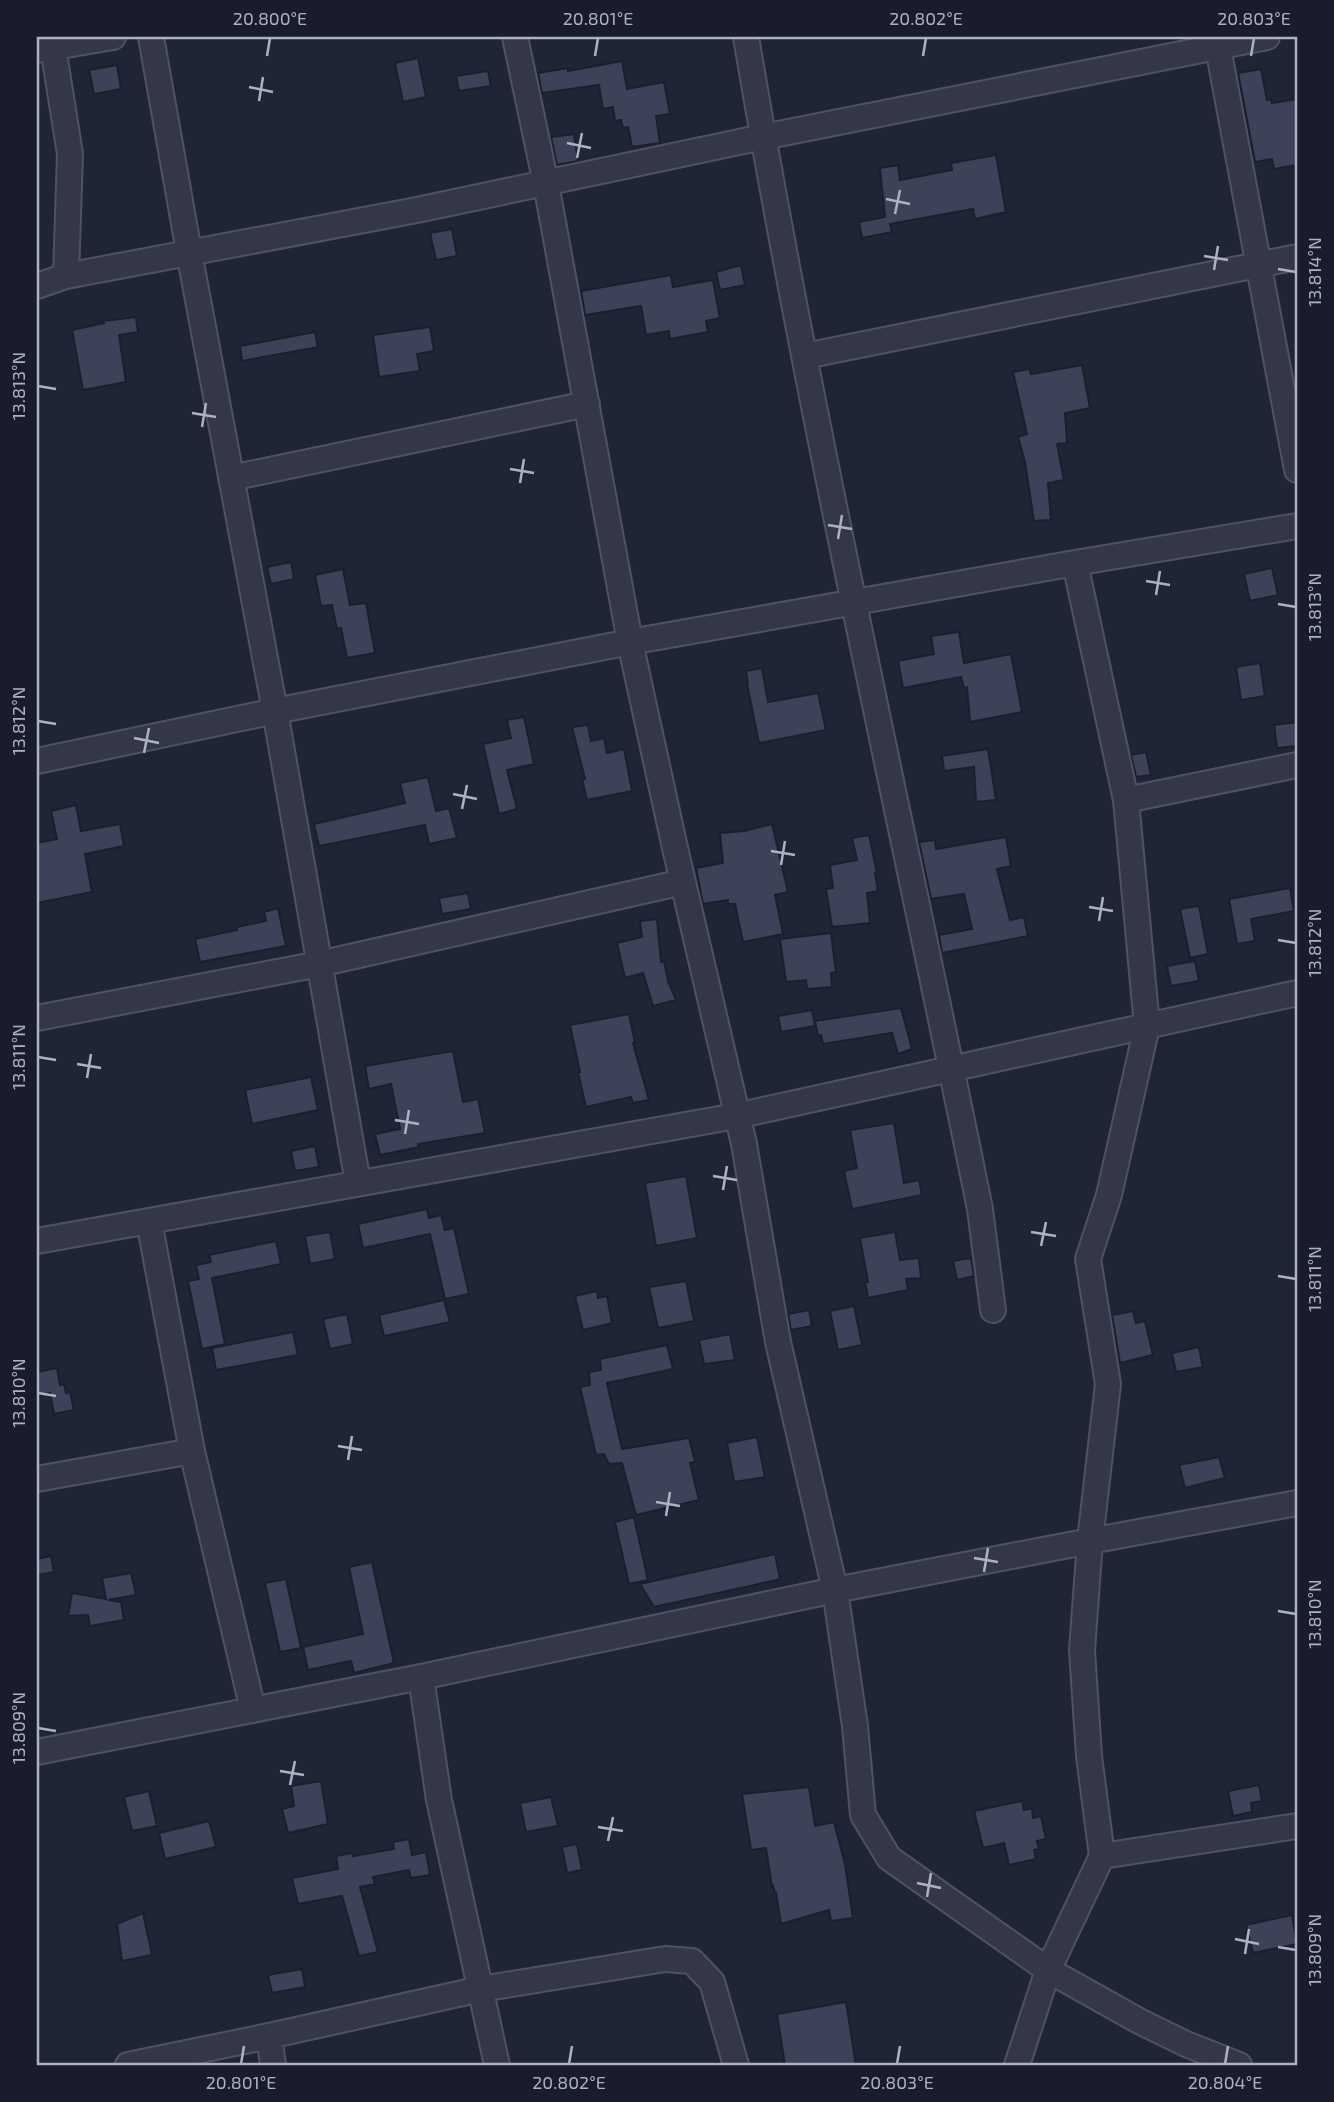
<svg xmlns="http://www.w3.org/2000/svg" width="1334" height="2102" font-family="'Exo 2',sans-serif">
  <style>
    .building { fill: #3c4257; stroke: #1b1f2d; stroke-width: 2 }
    .lines { fill: none; stroke-linecap: round; stroke-linejoin: round }
    .minor-casing { stroke: #4e5262; stroke-width: 28 }
    .minor { stroke: #333747; stroke-width: 24 }
    .ticks { fill: none; stroke: #adb1c4; stroke-width: 2.5 }
    .neatline { fill: none; stroke: #adb1c4; stroke-width: 2.5 }
    .ticks-label { font-size: 18px; text-anchor: middle; fill: #adb1c4 }
  </style>
  <rect width="100%" height="100%" fill="#202536"/>
  <path class="building" d="M418,58L426,97L403,102L395,63Z
    M622,61L627,89L664,82L670,114L656,116L660,143L632,147L628,127L623,128L621,120L615,121L613,107L603,109L599,85L542,93L538,73L568,68V71Z
    M117,65L121,89L94,94L89,70Z
    M1261,69L1267,100L1271,99L1272,103L1297,99V165L1274,169L1272,159L1255,162L1238,73Z
    M488,71L491,86L459,91L456,76Z
    M574,134L578,161L557,165L551,137Z
    M996,155L1006,212L975,219L973,209L890,224L892,232L862,238L859,222L885,217L880,168L898,165L900,180L952,170L951,163Z
    M452,229L457,256L436,260L430,233Z
    M741,265L745,285L720,290L716,272Z
    M671,275L673,287L713,280L720,318L706,321L708,332L670,339L669,331L646,335L641,306L585,315L581,291Z
    M136,317L138,332L119,335L126,382L83,390L72,330L104,323L103,321Z
    M430,327L434,351L417,354L420,371L379,377L373,335Z
    M315,332L318,347L242,361L240,346Z
    M1082,365L1090,408L1065,413L1067,443L1057,444L1064,480L1048,483L1051,520L1034,521L1025,462L1018,437L1027,434L1013,372L1029,369L1031,374Z
    M291,562L294,579L271,584L267,567Z
    M1272,568L1278,595L1250,601L1244,574Z
    M343,569L350,605L366,603L375,653L347,658L341,628L337,629L332,605L321,606L315,575Z
    M959,632L964,663L1011,654L1022,712L970,722L967,687L964,688L961,677L903,688L898,661L934,654L931,636Z
    M1260,663L1265,696L1241,700L1236,667Z
    M762,668L768,702L818,693L826,730L759,743L747,684H748L746,671Z
    M524,717L534,764L507,770L517,809L499,814L483,744L511,738L507,720Z
    M1297,722V746L1277,748L1274,725Z
    M588,725L591,741L604,738L607,753L624,749L632,791L587,800L582,779H585L572,727Z
    M988,749L996,800L976,802L974,767L944,771L942,756Z
    M1146,752L1151,775L1136,777L1131,755Z
    M428,777L436,811L449,808L457,838L429,844L425,825L319,846L314,824L405,803L400,783Z
    M76,805L81,831L120,824L124,846L85,854L92,892L37,903V843L57,839L51,811Z
    M772,824L788,892L775,895L783,934L743,942L735,904H728V900L703,904L696,868L723,863L720,833L744,831Z
    M869,835L877,873H875L878,891L867,893L870,923L832,927L826,889L833,888L830,865L857,860L852,838Z
    M1006,837L1011,866L997,869L1010,920L1024,917L1028,936L942,953L939,935L972,929L964,894L931,899L919,842L935,840L936,849Z
    M1290,888L1294,911L1251,919L1255,941L1237,944L1229,899Z
    M468,893L471,909L442,914L439,898Z
    M1199,906L1208,954L1190,958L1180,909Z
    M278,908L286,946L200,962L195,939L237,930V927L266,921L264,912Z
    M657,919L661,962L664,961L668,981L676,1000L653,1006L643,973L625,978L617,943L642,937L640,921Z
    M831,933L836,972L831,973L832,987L807,989L806,980L786,982L780,939Z
    M1195,961L1199,981L1171,986L1167,966Z
    M901,1008L912,1049L898,1054L892,1033L823,1044L821,1035L818,1036L815,1021Z
    M812,1010L815,1026L781,1032L778,1016Z
    M629,1014L635,1043H633L649,1100L633,1103L631,1097L586,1107L578,1072H580L570,1025Z
    M453,1051L463,1102L478,1099L485,1133L418,1144L419,1147L380,1155L375,1134L400,1129L391,1084L369,1089L365,1066Z
    M311,1077L318,1110L252,1124L245,1090Z
    M894,1123L904,1183L919,1180L922,1195L852,1209L844,1171L857,1168L850,1130Z
    M315,1146L319,1167L295,1171L291,1151Z
    M686,1176L697,1238L656,1246L645,1183Z
    M427,1209L429,1218L441,1215L445,1230L454,1228L469,1294L445,1299L430,1234L363,1248L358,1224Z
    M330,1232L335,1259L310,1264L305,1236Z
    M895,1232L900,1260L919,1258L921,1278L906,1279L908,1290L868,1298L865,1282H868L860,1238Z
    M276,1241L281,1264L212,1278L225,1344L202,1349L188,1281L199,1279L196,1265L211,1262L209,1255Z
    M971,1258L974,1276L957,1280L953,1261Z
    M686,1281L694,1321L658,1328L649,1287Z
    M597,1291L598,1298L607,1296L612,1323L583,1330L575,1296Z
    M444,1300L450,1322L384,1336L379,1315Z
    M854,1306L862,1345L838,1350L830,1311Z
    M809,1310L812,1326L791,1330L788,1314Z
    M1133,1311L1136,1323L1145,1321L1153,1355L1120,1363L1112,1315Z
    M347,1314L353,1344L330,1349L323,1319Z
    M293,1332L298,1355L216,1370L212,1348Z
    M730,1334L735,1360L704,1364L699,1340Z
    M667,1345L673,1369L607,1383L622,1449L689,1438L695,1462L690,1463L699,1500L636,1515L622,1463L609,1464L604,1454L596,1455L580,1387L590,1385L589,1372L601,1370L600,1359Z
    M1199,1347L1203,1367L1176,1372L1172,1353Z
    M57,1368L60,1385L64,1384L66,1393L70,1392L74,1410L54,1414L50,1393L37,1396V1372Z
    M757,1437L765,1477L734,1482L727,1443Z
    M1219,1457L1225,1478L1185,1488L1179,1465Z
    M634,1517L648,1580L629,1584L615,1522Z
    M775,1554L780,1579L750,1586L654,1607L640,1584Z
    M51,1556L54,1572L37,1575V1559Z
    M372,1562L394,1663L354,1673L351,1661L308,1670L303,1647L363,1634L349,1567Z
    M131,1573L136,1595L108,1600L121,1602L124,1620L90,1626L88,1615L68,1616L72,1593L106,1599L102,1578Z
    M286,1579L301,1648L280,1652L265,1583Z
    M321,1781L328,1824L288,1833L282,1809L294,1806L291,1786Z
    M1259,1785L1262,1801L1251,1803L1252,1812L1233,1816L1228,1791Z
    M809,1787L815,1826L834,1822L845,1864L853,1918L831,1921L829,1910L781,1924L776,1893H775L773,1886L772,1887L766,1848L751,1850L742,1794Z
    M149,1791L157,1826L132,1831L124,1797Z
    M551,1797L558,1826L526,1832L520,1803Z
    M1022,1801L1024,1810L1032,1808L1033,1818L1041,1816L1046,1839L1037,1841L1039,1849L1034,1850L1036,1859L1009,1865L1004,1843L983,1848L974,1811Z
    M209,1821L216,1847L165,1859L159,1833Z
    M409,1839L412,1855L426,1852L430,1875L411,1878L409,1870L373,1877L375,1884L360,1887L378,1952L359,1956L342,1896L298,1904L292,1878L338,1869L336,1856L352,1853L353,1856L394,1849L393,1842Z
    M577,1844L582,1870L567,1873L562,1847Z
    M143,1913L152,1955L122,1961L117,1924Z
    M1292,1915L1297,1944L1253,1953L1246,1925Z
    M302,1969L305,1987L272,1993L268,1975Z
    M846,2002L856,2065H785L777,2014Z"/>
  <g class="lines">
    <g class="minor-casing">
      <path id="minor" d="M49,37L53,47L70,154L66,276
        M151,37L189,252L275,711L358,1183
        M515,37L546,184L630,642L675,848L744,1144L778,1342L835,1590L855,1726L863,1815L889,1858L1048,1970L1139,2021L1186,2044L1239,2065
        M746,37C812,430 901,818 980,1209L993,1310
        M1216,37L1297,470
        M37,50L113,37
        M37,286L66,276L417,210L763,137L1267,37
        M805,356L1297,257
        M231,478L587,404
        M37,761L275,711L630,642L1075,563L1297,526
        M1126,800L1297,765
        M37,1018L319,964L683,882
        M149,1221L192,1451L253,1710
        M37,1241L736,1116L1297,993
        M37,1479L192,1451
        M421,1677L439,1800L497,2065
        M37,1752L421,1677L835,1590L1090,1541L1297,1503
        M1102,1856L1297,1826
        M269,2036L273,2065
        M128,2065L269,2036L481,1989L665,1959L692,1961L712,1982L736,2065
        M1017,2065L1048,1970L1102,1856L1089,1756L1082,1650L1090,1541L1108,1384L1088,1259L1109,1195L1147,1026L1126,800L1075,563"/>
    </g>
    <use href="#minor" class="minor"/>
  </g>
  <path class="ticks" d="M267,56L270,38M595,56L598,38M923,56L926,38M1251,56L1254,38M249,87L273,92M259,101L263,77M567,143L591,148M577,158L582,133M886,199L910,204M895,214L900,190M1204,256L1228,260M1278,269L1296,272M1214,270L1218,246M38,386L56,389M192,413L216,417M202,427L206,403M510,469L534,473M520,483L524,459M828,525L852,529M838,539L842,515M1146,581L1170,585M1156,595L1160,571M1278,604L1296,607M38,721L56,724M134,738L159,743M144,753L149,728M453,794L477,799M462,809L467,785M771,851L795,855M781,865L785,841M1089,907L1113,911M1099,921L1103,897M1278,940L1296,943M38,1057L56,1060M77,1064L101,1068M87,1078L91,1054M395,1120L419,1124M405,1134L409,1110M713,1176L737,1180M723,1190L727,1166M1031,1232L1056,1236M1041,1246L1046,1222M1278,1276L1296,1279M38,1393L56,1396M338,1446L362,1450M348,1460L352,1436M656,1502L680,1506M666,1516L670,1492M974,1558L998,1562M984,1572L988,1548M1278,1611L1296,1614M38,1728L56,1731M280,1771L304,1775M290,1785L295,1761M598,1827L623,1831M608,1841L613,1817M917,1883L941,1888M927,1897L931,1873M1235,1939L1259,1944M1278,1947L1296,1950M1245,1954L1249,1929M241,2064L244,2046M569,2064L572,2046M897,2064L900,2046M1225,2064L1228,2046"/>
  <rect width="1334" height="2102" fill="none" stroke="#191d2b" stroke-width="77"/>
  <rect x="38" y="38" width="1258" height="2026" class="neatline"/>
  <g class="ticks-label">
    <text x="270" y="25">20.800°E</text>
    <text x="598" y="25">20.801°E</text>
    <text x="926" y="25">20.802°E</text>
    <text x="1254" y="25">20.803°E</text>
    <text transform="translate(1315 272) rotate(-90)" y="6">13.814°N</text>
    <text transform="translate(19 386) rotate(-90)" y="6">13.813°N</text>
    <text transform="translate(1315 607) rotate(-90)" y="6">13.813°N</text>
    <text transform="translate(19 721) rotate(-90)" y="6">13.812°N</text>
    <text transform="translate(1315 943) rotate(-90)" y="6">13.812°N</text>
    <text transform="translate(19 1057) rotate(-90)" y="6">13.811°N</text>
    <text transform="translate(1315 1279) rotate(-90)" y="6">13.811°N</text>
    <text transform="translate(19 1393) rotate(-90)" y="6">13.810°N</text>
    <text transform="translate(1315 1614) rotate(-90)" y="6">13.810°N</text>
    <text transform="translate(19 1728) rotate(-90)" y="6">13.809°N</text>
    <text transform="translate(1315 1950) rotate(-90)" y="6">13.809°N</text>
    <text x="241" y="2089">20.801°E</text>
    <text x="569" y="2089">20.802°E</text>
    <text x="897" y="2089">20.803°E</text>
    <text x="1225" y="2089">20.804°E</text>
  </g>
</svg>
